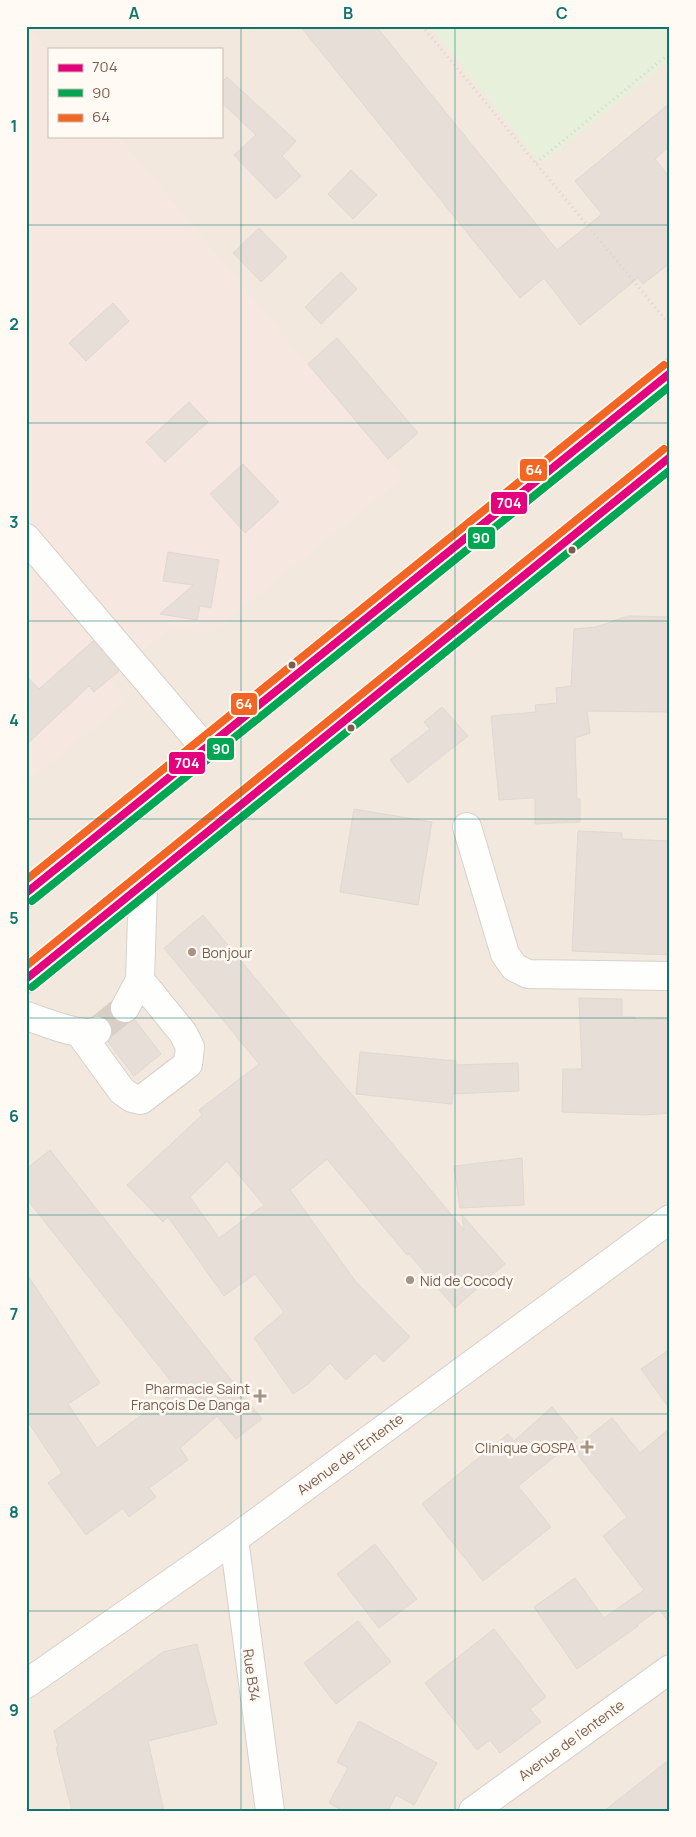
<svg xmlns="http://www.w3.org/2000/svg" width="696" height="1837" font-family="Manrope,sans-serif">
  <style>
    .residential { fill: #f2e8de; fill-rule: evenodd }
    .commercial { fill: #f6e8e1 }
    .green { fill: #e7f0db }
    .building { fill: #e6ded7; stroke: #e2d8d2; fill-rule: evenodd }
    .lines { fill: none; stroke-linecap: round; stroke-linejoin: round }
    .minor-tunnel { stroke: #d9cfc7; stroke-width: 28; stroke-dasharray: 28 14; stroke-linecap: butt }
    .minor-casing { stroke: #d7d1cb; stroke-width: 30 }
    .major-casing { stroke: #dad1cc; stroke-width: 30 }
    .path { stroke: #dcd5d0; stroke-width: 3; stroke-dasharray: 1 4; stroke-linecap: butt }
    .minor { stroke: #fefefd; stroke-width: 28 }
    .major { stroke: #f3eee8; stroke-width: 28 }
    .bus-1-casing { stroke: #fffaf3; stroke-width: 11 }
    .bus-2-casing { stroke: #fffaf3; stroke-width: 11 }
    .bus-3-casing { stroke: #fffaf3; stroke-width: 11 }
    .bus-1 { stroke: #e5007d; stroke-width: 8 }
    .bus-2 { stroke: #00a651; stroke-width: 8 }
    .bus-3 { stroke: #f26522; stroke-width: 8 }
    .grid { fill: none; stroke: #0f766e; stroke-width: 1; stroke-opacity: 0.55 }
    .bus-dot { fill: #7a5c4d; stroke: #fffaf3; stroke-width: 2 }
    .poi-dot { fill: #a69286; stroke: #fffaf3; stroke-width: 2 }
    .labels { text-anchor: middle; dominant-baseline: central; stroke-width: 5; stroke-linejoin: round; paint-order: stroke }
    .poi-label { font-size: 14px; fill: #7a5c4d; stroke: #fffaf3; text-anchor: start }
    .street-label { font-size: 14px; fill: #7a5c4d; stroke: #fffaf3 }
    .line-badge { stroke: #fffaf3; stroke-width: 2 }
    .badge-label { font-size: 14px; text-anchor: middle; font-weight: bold; fill: #fff }
    .neatline { fill: none; stroke: #0f766e; stroke-width: 2 }
    .grid-label { font-size: 16px; text-anchor: middle; font-weight: bold; fill: #0f766e }
  </style>
  <rect width="100%" height="100%" fill="#f9f5f0"/>
  <path class="residential" d="M26,26H670V1811H26ZM49,49H221V136H49Z"/>
  <path class="commercial" d="M26,27L49,54V136H118L402,478L209,634L173,626L140,653L126,655L105,674L127,701L26,782Z"/>
  <path class="green" d="M430,26H670V60L541,164Z"/>
  <path class="building" d="M300,26H376L557,250L602,214L575,181L670,103V146L655,159L670,178V263L643,284L638,278L580,325L544,278L520,298Z
    M227,77L296,141L282,156L301,176L276,199L234,155L256,135L221,102V83Z
    M351,170L377,195L353,219L328,194Z
    M259,228L287,257L261,282L233,253Z
    M341,272L357,289L321,324L305,307Z
    M113,303L129,321L86,361L69,343Z
    M337,338L418,433L388,459L308,364Z
    M189,402L208,422L165,462L146,442Z
    M243,464L279,502L245,533L210,494Z
    M168,552L219,560L211,608L200,606L197,620L160,614L193,585L163,581Z
    M628,616L670,617V712L587,711L590,733L575,738L577,799H580V822L535,824V798L499,800L491,716L536,712L535,705L557,703L556,688L571,686L574,629L596,627Z
    M93,641L119,671L94,692L89,686L26,745V676L39,689Z
    M442,707L468,736L408,783L390,760L430,729L424,722Z
    M354,809L432,822L418,905L340,892Z
    M578,831L622,833V839L670,841V955L572,951Z
    M203,915L464,1230L462,1215L505,1264L455,1308L409,1254L407,1255L327,1159L290,1190L356,1282L410,1337L383,1362L375,1353L346,1380L330,1363L308,1384L293,1394L254,1338L284,1312L255,1274L224,1296L168,1217L163,1222L127,1185L202,1115L199,1110L259,1064L164,948ZM227,1161L264,1205L219,1238L190,1197Z
    M579,998L622,999V1017H635V1020L670,1019V1113L645,1115L562,1112L563,1069H582Z
    M110,1004L109,1009L112,1017L118,1022L125,1024L135,1020L161,1054L134,1076L108,1042L112,1035V1028L109,1021L102,1016H96Z
    M360,1052L456,1061V1065L518,1063L519,1091L453,1094L452,1104L356,1094Z
    M50,1150L262,1419L236,1439L217,1416L180,1448L188,1460L149,1488L156,1497L129,1517L123,1508L86,1535L48,1483L62,1473L26,1419V1273L100,1383L68,1404L97,1448L177,1389L26,1198V1169Z
    M522,1158L524,1205L460,1208L454,1166Z
    M670,1349V1409L641,1369Z
    M552,1407L578,1438L518,1486L551,1527L483,1581L422,1504L508,1434L514,1441Z
    M612,1418L640,1453L670,1428V1624L659,1609L637,1625L638,1626L577,1669L534,1607L575,1578L604,1618L644,1590L603,1536L627,1517L573,1449Z
    M375,1544L417,1599L379,1628L337,1574Z
    M358,1621L391,1662L336,1704L304,1663Z
    M494,1629L546,1697L530,1709L541,1722L500,1753L490,1740L477,1750L425,1683Z
    M197,1644L217,1724L148,1741L164,1811H72L56,1748L58,1747L54,1731L163,1652Z
    M359,1721L437,1763L414,1805L396,1795L388,1811H343L329,1803L348,1768L337,1762Z
    M670,1759V1811H604Z"/>
  <g class="lines">
    <path class="minor-tunnel" d="M98,1030L125,1008"/>
    <g class="minor-casing">
      <path id="minor" d="M26,538L205,748
        M467,827L505,954L514,967L528,974L670,976
        M125,1008L140,980L143,886
        M26,1016C44,1021 79,1038 97,1031
        M79,1032L122,1091L132,1098L141,1100L188,1064L190,1047L183,1033L140,980
        M234,1539L270,1811
        M26,1684L234,1539L670,1219
        M473,1811L670,1669"/>
    </g>
    <g class="major-casing">
      <path id="major" d="M26,893L670,373
        M26,979L670,457"/>
    </g>
    <path class="path" d="M422,26L670,325
      M536,163L670,53"/>
    <use href="#minor" class="minor"/>
    <use href="#major" class="major"/>
    <g class="bus-1-casing">
      <path id="bus-1" d="M26,893L670,373
        M26,979L670,457"/>
    </g>
    <g class="bus-2-casing">
      <path id="bus-2" d="M32,901L670,386
        M32,987L670,470"/>
    </g>
    <g class="bus-3-casing">
      <path id="bus-3" d="M26,880L664,365
        M26,966L664,449"/>
    </g>
    <use href="#bus-1" class="bus-1"/>
    <use href="#bus-2" class="bus-2"/>
    <use href="#bus-3" class="bus-3"/>
  </g>
  <path class="grid" d="M241,26V1811M455,26V1811M26,225H670M26,423H670M26,621H670M26,819H670M26,1018H670M26,1215H670M26,1414H670M26,1611H670"/>
  <g class="bus-dot">
    <circle cx="572" cy="550" r="4.5"/>
    <circle cx="292" cy="665" r="4.5"/>
    <circle cx="351" cy="728" r="4.5"/>
  </g>
  <g class="poi-dot">
    <circle cx="192" cy="952" r="5"/>
    <circle cx="410" cy="1280" r="5"/>
    <path d="M257.5 1388.5h5v5h5v5h-5v5h-5v-5h-5v-5h5z"/>
    <path d="M584.5 1439.5h5v5h5v5h-5v5h-5v-5h-5v-5h5z"/>
  </g>
  <g class="labels">
    <g class="poi-label">
      <text x="202" y="952">Bonjour</text>
      <text x="420" y="1280">Nid de Cocody</text>
      <text x="250" y="1388" text-anchor="end">Pharmacie Saint<tspan x="250" dy="16">François De Danga</tspan></text>
      <text x="576" y="1447" text-anchor="end">Clinique GOSPA</text>
    </g>
    <g class="street-label">
      <text transform="translate(350 1454) rotate(-36)">Avenue de l'Entente</text>
      <text transform="translate(252 1675) rotate(82)">Rue B34</text>
      <text transform="translate(571 1740) rotate(-36)">Avenue de l'entente</text>
    </g>
  </g>
  <g class="line-badge">
    <rect x="519" y="458" width="29" height="24" rx="5" fill="#f26522"/>
    <rect x="490" y="491" width="38" height="24" rx="5" fill="#e5007d"/>
    <rect x="467" y="526" width="29" height="24" rx="5" fill="#00a651"/>
    <rect x="230" y="692" width="28" height="24" rx="5" fill="#f26522"/>
    <rect x="206" y="737" width="29" height="24" rx="5" fill="#00a651"/>
    <rect x="168" y="751" width="38" height="24" rx="5" fill="#e5007d"/>
  </g>
  <g class="badge-label">
    <text x="534" y="475">64</text>
    <text x="509" y="508">704</text>
    <text x="481" y="543">90</text>
    <text x="244" y="709">64</text>
    <text x="221" y="754">90</text>
    <text x="187" y="768">704</text>
  </g>
  <rect width="696" height="1837" fill="none" stroke="#fffaf3" stroke-width="55"/>
  <rect x="48" y="48" width="175" height="90" fill="#fffaf3" stroke="#cabbb1"/>
  <rect x="58" y="64" width="25" height="8" fill="#e5007d" stroke="#cabbb1"/>
  <text x="92" y="72" font-size="15" fill="#7a5c4d">704</text>
  <rect x="58" y="89" width="25" height="8" fill="#00a651" stroke="#cabbb1"/>
  <text x="92" y="98" font-size="15" fill="#7a5c4d">90</text>
  <rect x="58" y="114" width="25" height="8" fill="#f26522" stroke="#cabbb1"/>
  <text x="92" y="122" font-size="15" fill="#7a5c4d">64</text>
  <rect x="28" y="28" width="640" height="1782" class="neatline"/>
  <g class="grid-label">
    <text x="134" y="19">A</text>
    <text x="348" y="19">B</text>
    <text x="562" y="19">C</text>
    <text x="14" y="132">1</text>
    <text x="14" y="330">2</text>
    <text x="14" y="528">3</text>
    <text x="14" y="726">4</text>
    <text x="14" y="924">5</text>
    <text x="14" y="1122">6</text>
    <text x="14" y="1320">7</text>
    <text x="14" y="1518">8</text>
    <text x="14" y="1716">9</text>
  </g>
</svg>
